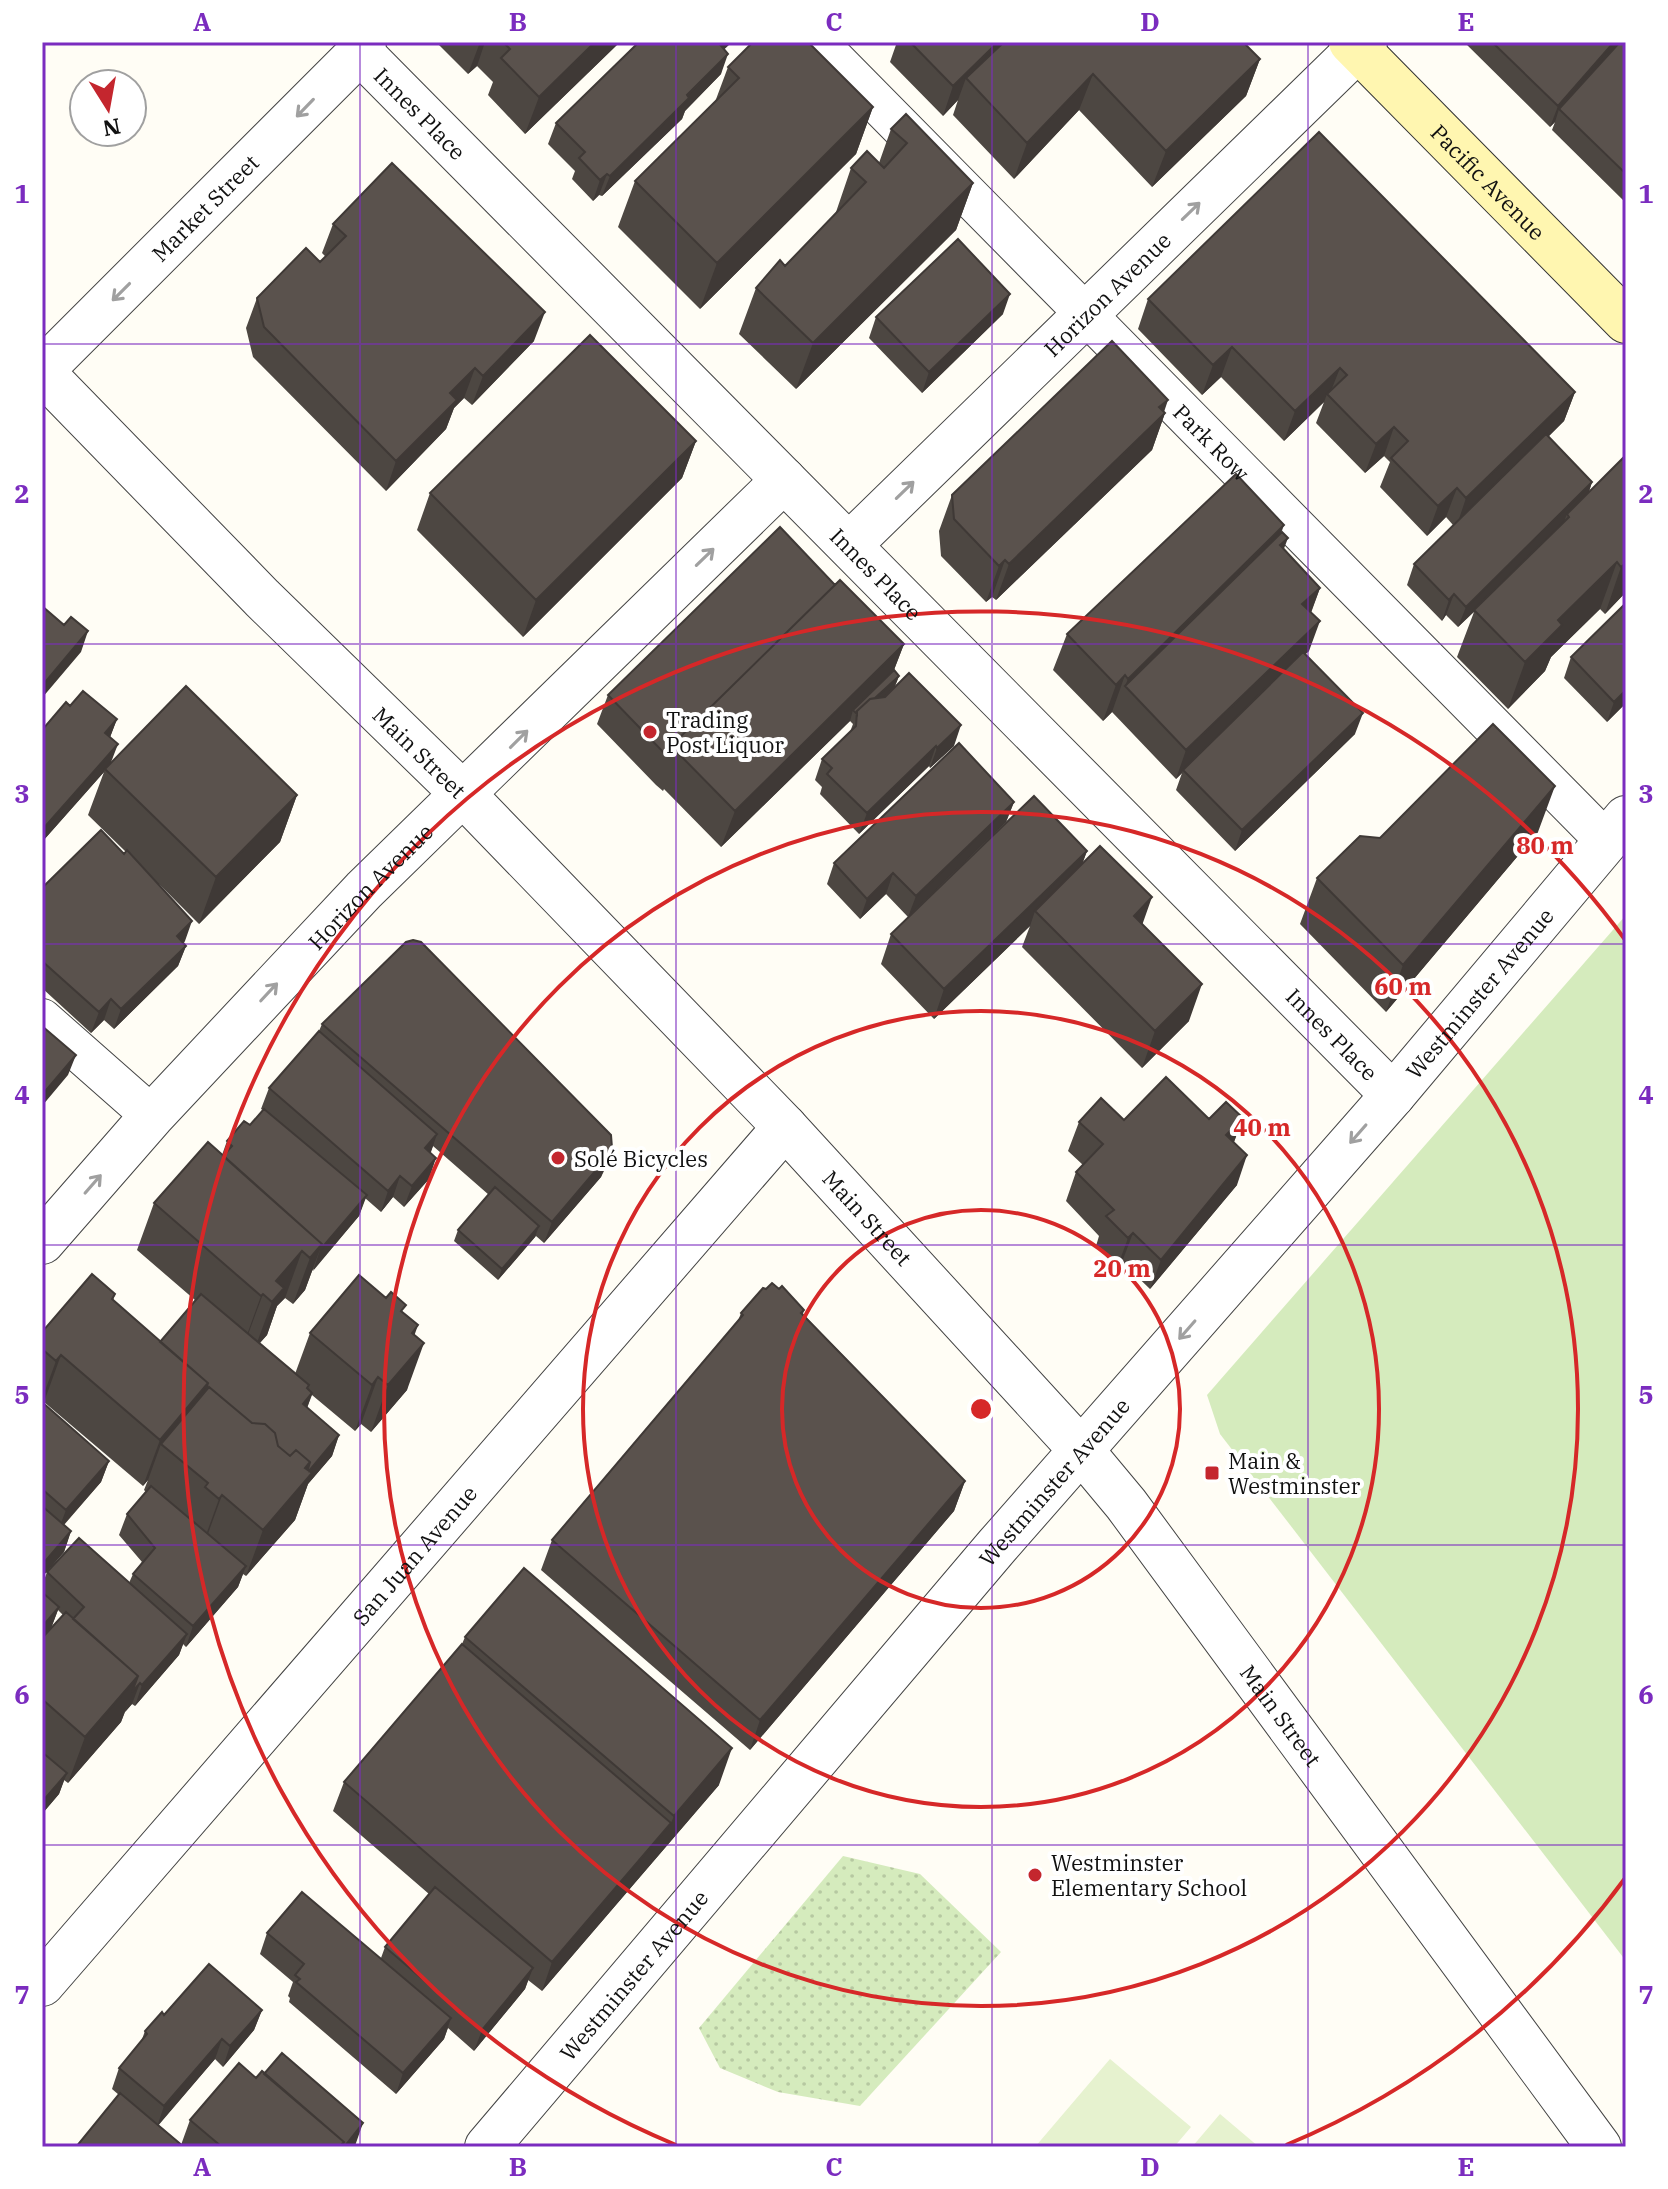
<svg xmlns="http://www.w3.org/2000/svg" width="1668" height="2189" font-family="'IBM Plex Serif',serif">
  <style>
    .grass { fill: url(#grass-dots) }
    .park { fill: #d5ebbd }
    .pitch { fill: #e6f2cf }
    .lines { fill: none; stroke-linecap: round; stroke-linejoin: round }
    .service-casing { stroke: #444; stroke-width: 42 }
    .minor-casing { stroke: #444; stroke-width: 46 }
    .tertiary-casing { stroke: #444; stroke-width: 46 }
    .secondary-casing { stroke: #333; stroke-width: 46 }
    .service { stroke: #fff; stroke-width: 40 }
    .minor { stroke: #fff; stroke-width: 44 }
    .tertiary { stroke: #fff; stroke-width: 44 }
    .secondary { stroke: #fff6b0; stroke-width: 44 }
    .wall { fill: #4d4742; fill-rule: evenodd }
    .shaded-wall { fill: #3f3936 }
    .building { fill: #5a524d; stroke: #3f3936; stroke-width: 2 }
    .oneway { stroke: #a0a0a0 }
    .grid { fill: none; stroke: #7b2cbf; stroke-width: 2; stroke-opacity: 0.55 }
    .ring { fill: none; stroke: #d62828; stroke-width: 4 }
    .poi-dot { fill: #c4262e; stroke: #fff; stroke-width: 3 }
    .labels { text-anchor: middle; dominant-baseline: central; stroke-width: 8; stroke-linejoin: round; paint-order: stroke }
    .street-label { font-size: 22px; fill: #111; stroke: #fff }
    .poi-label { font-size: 22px; fill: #111; stroke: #fff; text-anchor: start }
    .centre { fill: #d62828; stroke: #fff; stroke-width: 4 }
    .ring-label { font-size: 24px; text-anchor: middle; font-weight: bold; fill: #d62828; stroke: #fff; stroke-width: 8; stroke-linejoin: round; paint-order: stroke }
    .neatline { fill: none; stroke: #7b2cbf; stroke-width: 3 }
    .grid-label { font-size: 26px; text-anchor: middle; font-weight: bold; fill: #7b2cbf }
  </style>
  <defs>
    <pattern id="grass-dots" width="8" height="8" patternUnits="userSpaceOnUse" patternTransform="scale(2)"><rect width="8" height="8" fill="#d5ebbd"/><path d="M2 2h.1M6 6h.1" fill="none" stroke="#b6c8a1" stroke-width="1.8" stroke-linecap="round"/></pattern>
  </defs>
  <rect width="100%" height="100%" fill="#fffdf5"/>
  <path class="grass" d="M843,1856L920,1874L1001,1952L860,2106L778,2092L720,2068L699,2028Z"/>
  <path class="park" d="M1626,915V1961L1220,1434L1207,1395Z"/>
  <path class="pitch" d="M1110,2059L1191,2127L1174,2147H1035Z
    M1220,2114L1259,2147H1192Z"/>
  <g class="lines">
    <g class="service-casing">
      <g id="service">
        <path id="s1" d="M817,42L1606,841"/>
        <path d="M42,1019L152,1116"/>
      </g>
    </g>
    <g class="minor-casing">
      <g id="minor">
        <path id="s2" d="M360,52L1393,1095"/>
        <path id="s3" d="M42,370L360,52L364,42"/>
        <path id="s4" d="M849,545L1365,42"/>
        <path id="s5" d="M42,1242L152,1116L364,890L784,480"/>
        <path id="s6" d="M42,1984L785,1127"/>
        <path id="s7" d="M487,2147L997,1546L1393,1095L1626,818"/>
      </g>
    </g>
    <g class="tertiary-casing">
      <g id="tertiary">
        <path id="s8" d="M42,372L262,598L463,794L785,1127L1081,1450L1126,1504L1599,2147"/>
      </g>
    </g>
    <g class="secondary-casing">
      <g id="secondary">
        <path id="s9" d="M1351,42L1626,321"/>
      </g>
    </g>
    <use href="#service" class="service"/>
    <use href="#minor" class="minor"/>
    <use href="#tertiary" class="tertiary"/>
    <use href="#secondary" class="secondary"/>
  </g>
  <path class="wall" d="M436,42H620L525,134L488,95L493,82L477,66L468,74Z
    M639,42H732L724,49L721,74L685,111L682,119L602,196L599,195L593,201L572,179L575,171L548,144L556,123Z
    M897,42H1243L1260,59L1246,96L1152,187L1079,110L1014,179L953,115L958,100L943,116L890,62Z
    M1464,42H1618L1616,46L1626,42V203L1552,130L1555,122L1550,127Z
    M728,67L873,107L856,154L700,309L618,227L635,181L715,102Z
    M891,129L973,183L956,230L796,389L739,334L756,288L785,266L835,215L851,168L879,163Z
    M333,224L534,341L472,405L464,398L454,408L446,429L386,491L253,357L246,328L257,298L320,262L326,257L322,253Z
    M1148,299L1575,392L1564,421L1548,437L1592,482L1589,492L1626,455V592L1605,614L1600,609L1551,657L1545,671L1508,709L1457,657L1474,612L1458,627L1446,615L1442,621L1407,585L1414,564L1453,525L1446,517L1427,536L1380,487L1390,462L1384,456L1365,473L1316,423L1324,402L1284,441L1221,377L1202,395L1138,329Z
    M1003,314L922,393L869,338L876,317Z
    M1164,412L1165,413L1152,450L996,600L992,597L986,602L941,556L939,531L952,495Z
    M696,441L682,478L523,637L417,530L430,493Z
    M1282,532L1283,549L1320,588L1311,613L1309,651L1305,654L1355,734L1235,851L1176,790L1182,773L1176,779L1112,712L1103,721L1053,670L1067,634Z
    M835,585L904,644L894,670L899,676L895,686L954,746L930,768L929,766L859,834L820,794L822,787L815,780L822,759L850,732L853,724L850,721L721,847L664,789L663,791L656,785L597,724L608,695Z
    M1571,657L1626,703L1607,722L1564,678Z
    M70,706L117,719L110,737L111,763L297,795L280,842L199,924L159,884L185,941L183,943L186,946L178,966L114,1029L104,1020L91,1033L42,988V888L124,854L126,852L88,815L104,772L42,842V730Z
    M1014,802L1006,822L908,917L886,894L860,919L827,884L834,863Z
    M1538,832L1386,1012L1300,924L1317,878L1380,838Z
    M1087,851L1082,864L1142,925L1189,1021L1142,1068L1022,947L1030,926L934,1019L881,964L891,934Z
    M322,1024L605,1169L601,1177L544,1243L536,1236L498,1280L454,1241L458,1230L489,1195L433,1146L430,1153L429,1179L404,1207L393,1197L381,1212L365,1198L359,1216L312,1271L305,1290L293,1304L285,1298L277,1306L267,1335L260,1343L295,1374L310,1333L403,1312L415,1336L407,1390L371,1432L361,1424L355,1431L312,1395L307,1408L339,1435L332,1456L308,1484L295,1520L246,1576L243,1574L238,1587L186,1647L183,1644L179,1655L135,1706L132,1704L125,1712L121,1722L68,1783L64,1780L59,1794L42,1814V1586L47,1572L129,1583L133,1574L142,1562L119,1535L127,1514L146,1492L144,1490L148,1480L143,1486L44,1402L43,1403L109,1461L101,1482L64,1525L71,1531L64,1552L42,1577V1332L115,1294L113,1301L160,1342L195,1300L137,1250L154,1203L222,1155L227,1141L250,1125L263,1110L261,1109L269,1088L319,1031ZM58,1610L63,1615L51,1628Z
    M1243,1118L1234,1142L1237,1185L1150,1289L1122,1262L1117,1268L1096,1246L1099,1236L1066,1201L1076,1172L1083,1165L1068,1151L1079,1122L1124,1120Z
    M804,1310L803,1314L965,1481L954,1511L750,1750L541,1570L552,1540L738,1321L741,1313Z
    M465,1637L719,1785L542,1991L528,1980L525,1989L474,2051L448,2028L444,2039L396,2094L289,2002L290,1998L288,1996L293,1982L260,1954L267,1933L381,1958L385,1947L429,1894L333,1811L344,1782L462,1644Z
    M262,2010L254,2030L223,2067L215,2059L158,2125L181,2145L190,2120L256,2078L356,2143L353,2147H76L119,2095L112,2089L119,2068L141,2042L145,2031L164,2015Z"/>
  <path class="shaded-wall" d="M481,42H485L477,66L468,74L479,45Z
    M595,42H620L525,134L539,97Z
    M718,42H732L710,63Z
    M998,42H1008L966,78L958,100L943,116L953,86Z
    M1614,42H1618L1612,56L1559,109L1555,122L1550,127L1558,106Z
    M728,54L721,74L685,111L682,119L602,196L610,176Z
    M1260,59L1246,96L1152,187L1166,151Z
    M1093,74L1079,110L1014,179L1027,143Z
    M873,107L856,154L700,309L717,263Z
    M607,174L599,195L593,201L600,180Z
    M973,183L956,230L796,389L813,343Z
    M1010,294L1003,314L922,393L929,372Z
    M545,312L534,341L472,405L483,376Z
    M1232,347L1221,377L1202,395L1213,365Z
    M475,368L464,398L454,408L446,429L386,491L396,461L450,393Z
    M1340,368L1329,396L1327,394L1324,402L1284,441L1295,411Z
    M1575,392L1564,421L1456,528L1466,498Z
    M1168,400L1163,415L1165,413L1152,450L996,600L1009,564L1159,407Z
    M1394,427L1384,456L1365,473L1376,444Z
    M696,441L682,478L523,637L536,600Z
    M1592,482L1585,503L1569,517L1567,514L1563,524L1458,627L1466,607Z
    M1457,488L1446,517L1427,536L1438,506Z
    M1284,525L1271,561L1125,686L1128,679Z
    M1288,538L1277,567L1280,545Z
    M1005,560L992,597L986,602L999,566Z
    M1617,562L1600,609L1551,657L1545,671L1508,709L1525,662L1558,620Z
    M1626,563V592L1605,614L1621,567Z
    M1320,588L1309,617L1302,604Z
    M1454,594L1446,615L1442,621L1449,600Z
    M1320,621L1309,651L1184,771L1183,770L1182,773L1176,779L1186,750Z
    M88,631L81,652L42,698V686Z
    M904,644L890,680L853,710L850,721L721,847L735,811Z
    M1125,675L1112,712L1103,721L1116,685Z
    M899,676L895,686L856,724L858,715Z
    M1626,690V703L1607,722L1614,702Z
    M1363,713L1355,734L1235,851L1242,830Z
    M117,719L109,740L105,733Z
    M961,725L954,746L930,768L937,748Z
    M118,744L110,765L105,769L104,772L42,842V830Z
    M936,746L929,766L859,834L867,813Z
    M1555,786L1538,832L1386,1012L1403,965Z
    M297,795L280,842L199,924L216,877Z
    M1014,802L1006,822L908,917L916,896Z
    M1087,851L1076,881L1035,911L1030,926L934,1019L944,989Z
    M893,873L886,894L860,919L867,899Z
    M1152,897L1139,934L1134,916Z
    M192,921L185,941L169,957L177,936Z
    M186,946L178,966L114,1029L121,1009Z
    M1202,984L1189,1021L1142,1068L1155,1031Z
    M111,999L104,1020L91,1033L99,1012Z
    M76,1055L68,1075L42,1106V1095Z
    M1243,1118L1232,1147L1226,1135Z
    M437,1134L430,1155L425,1148Z
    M612,1148L601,1177L544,1243L552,1222Z
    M1247,1155L1237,1185L1150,1289L1161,1260Z
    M436,1158L429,1179L404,1207L412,1186Z
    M400,1176L393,1197L381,1212L388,1191Z
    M367,1195L359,1216L313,1271L320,1250Z
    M539,1226L535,1237L498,1280L502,1269Z
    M1133,1233L1122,1262L1117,1268L1128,1238Z
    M322,1244L305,1290L293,1304L310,1258Z
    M302,1251L285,1298L277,1306L267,1335L255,1348L272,1302L276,1281Z
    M263,1294L246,1340L244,1343L261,1296Z
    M418,1325L403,1368L424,1343L407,1390L371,1432L388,1385L412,1333Z
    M61,1355L44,1402L42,1404V1399L56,1361Z
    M378,1377L361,1424L355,1431L372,1385Z
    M208,1383L192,1429L161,1444L148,1480L143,1486L160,1440Z
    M312,1393L305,1414L303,1404Z
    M339,1435L332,1456L308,1484L295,1520L246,1576L263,1530L305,1468Z
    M109,1461L101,1482L58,1531L66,1510Z
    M965,1481L954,1511L750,1750L760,1720Z
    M222,1495L205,1542L202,1546L219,1499Z
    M71,1531L64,1552L42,1577V1565Z
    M246,1566L238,1587L186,1647L193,1626Z
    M59,1607L42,1653V1627Z
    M187,1634L179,1655L135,1706L142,1685Z
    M138,1676L121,1722L68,1783L85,1737Z
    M140,1683L132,1704L125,1712L132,1692Z
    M732,1748L719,1785L542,1991L552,1962L671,1823L674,1816Z
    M67,1773L59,1794L42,1814V1802Z
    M533,1968L525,1989L474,2051L482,2030Z
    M262,2010L254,2030L223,2067L230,2046Z
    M451,2018L444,2039L396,2094L403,2073Z
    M222,2039L215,2059L157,2127L164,2106Z
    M363,2123L356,2143L353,2147H344Z"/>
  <path class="building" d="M503,42H595L539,97L501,58L510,49Z
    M639,42H718L728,54L687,95L689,98L610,176L607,174L600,180L579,158L585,152L556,123Z
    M753,42H808L873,107L717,263L635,181L739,78L728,67Z
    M910,42H998L953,86Z
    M1004,42H1243L1260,59L1166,151L1093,74L1027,143L966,78Z
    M1492,42H1614L1558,106Z
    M1620,42H1626V174L1559,109Z
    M906,114L973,183L813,343L756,288L780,260L785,266L866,182L851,168L867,151L884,168L907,143L891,129Z
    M1319,132L1575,392L1466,498L1457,488L1438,506L1391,458L1408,441L1394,427L1376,444L1327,394L1347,375L1340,368L1295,411L1232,347L1213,365L1148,299Z
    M392,163L545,312L483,376L475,368L450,393L457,400L396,461L264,327L257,298L306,248L320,262L346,236L333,224Z
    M958,239L1010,294L929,372L876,317Z
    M590,335L696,441L536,600L430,493Z
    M1112,341L1168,400L1159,407L1165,413L1009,564L1005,560L999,566L954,519L952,495Z
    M1546,434L1592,482L1466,607L1454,594L1449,600L1414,564Z
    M1626,455V563L1621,567L1617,562L1558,620L1562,625L1525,662L1474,610L1569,517L1567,514Z
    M1236,474L1284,525L1128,679L1125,675L1116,685L1067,634Z
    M780,527L835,585L669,748L666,755L608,695Z
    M1282,532L1288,538L1280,545L1320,588L1302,604L1320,621L1186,750L1125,686Z
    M840,580L904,644L735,811L677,752L676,754L669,748Z
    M1626,603V690L1614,702L1571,657Z
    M42,606L64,625L71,617L88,631L42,686Z
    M1303,652L1363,713L1242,830L1183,770Z
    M894,670L899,676L875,698L870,699L857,711V714L853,710Z
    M909,673L961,725L937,748L936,746L867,813L827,774L832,768L822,759L856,726L857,711L870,699L885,697Z
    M186,686L297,795L216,877L105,769Z
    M83,691L117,719L105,733L118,744L42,830V730L66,702L70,706Z
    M1493,724L1555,786L1403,965L1317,878L1360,836L1380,838Z
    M959,743L1014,802L916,896L893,873L867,899L834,863Z
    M1034,796L1087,851L944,989L891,934Z
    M101,830L124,854L127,850L192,921L177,936L186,946L121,1009L111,999L99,1012L42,961V888Z
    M1100,846L1152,897L1134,916L1202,984L1155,1031L1035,911Z
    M413,940L421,942L611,1135L612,1148L608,1156L552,1222L322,1024L406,942Z
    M42,1026L76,1055L42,1095Z
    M319,1031L437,1134L425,1148L436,1158L412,1186L400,1176L388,1191L269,1088Z
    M1166,1077L1209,1119L1226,1102L1243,1118L1226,1135L1247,1155L1161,1260L1133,1233L1128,1238L1106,1216L1114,1210L1076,1172L1103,1144L1079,1122L1101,1098L1124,1120Z
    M264,1109L367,1195L320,1250L322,1244L223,1156L232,1146L227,1141L244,1121L250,1125Z
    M208,1142L322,1244L310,1258L302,1251L276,1281L284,1288L272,1302L263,1294L261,1296L154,1203Z
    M495,1187L539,1226L502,1269L458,1230Z
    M92,1274L115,1294L112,1299L208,1383L160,1440L61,1355L56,1361L42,1349V1332Z
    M359,1275L386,1298L391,1292L406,1305L401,1311L418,1325L412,1333L424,1343L388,1385L378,1377L372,1385L310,1333Z
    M772,1283L779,1289L782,1286L804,1310L801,1313L965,1481L760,1720L552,1540L743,1315L741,1313L763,1288L766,1289Z
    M201,1294L309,1385L307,1388L312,1393L303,1404L339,1435L309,1471L308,1469L310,1462L296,1450L290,1456L278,1446L275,1433L265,1424L252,1423L209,1387L205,1392L208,1383L160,1342Z
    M209,1387L252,1423L265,1424L275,1433L278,1446L290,1456L296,1450L310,1462L305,1468L312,1473L263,1530L222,1495L219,1499L205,1487L208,1483L161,1444Z
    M42,1402L109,1461L66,1510L42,1489Z
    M151,1486L246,1566L193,1626L133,1574L155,1548L127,1514Z
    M42,1506L71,1531L42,1565Z
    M79,1538L187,1634L142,1685L140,1683L132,1692L138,1676L73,1619L84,1607L47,1572Z
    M524,1568L732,1748L674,1816L465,1637Z
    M42,1592L59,1607L42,1627Z
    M66,1612L138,1676L85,1737L42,1699V1638Z
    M462,1644L671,1823L552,1962L344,1782Z
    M42,1752L67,1773L42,1802Z
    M435,1887L533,1968L482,2030L385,1947Z
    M302,1892L451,2018L403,2073L296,1982L300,1979L295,1975L304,1964L267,1933Z
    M209,1964L262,2010L230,2046L222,2039L164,2106L119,2068L147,2034L145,2031L162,2012L164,2015Z
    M282,2053L363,2123L344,2147H342L344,2142L264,2074Z
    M239,2063L256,2078L262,2071L344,2142L339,2147H222L190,2120Z
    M120,2093L184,2147H76Z"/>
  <defs><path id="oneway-shaft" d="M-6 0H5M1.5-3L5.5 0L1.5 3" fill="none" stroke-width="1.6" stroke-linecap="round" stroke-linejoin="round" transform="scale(2)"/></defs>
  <g class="oneway">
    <use href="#oneway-shaft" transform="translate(305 108) rotate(134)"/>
    <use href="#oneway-shaft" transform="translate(1191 211) rotate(-44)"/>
    <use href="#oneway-shaft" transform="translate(121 292) rotate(135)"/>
    <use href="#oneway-shaft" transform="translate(905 490) rotate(-44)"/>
    <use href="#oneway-shaft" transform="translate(705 557) rotate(-44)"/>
    <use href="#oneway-shaft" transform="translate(519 739) rotate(-45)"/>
    <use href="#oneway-shaft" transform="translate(269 992) rotate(-47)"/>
    <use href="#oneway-shaft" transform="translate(1358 1134) rotate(131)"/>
    <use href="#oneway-shaft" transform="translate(93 1184) rotate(-49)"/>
    <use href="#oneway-shaft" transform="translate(1187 1330) rotate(131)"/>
  </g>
  <path class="grid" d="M360,42V2147M676,42V2147M992,42V2147M1308,42V2147M42,344H1626M42,644H1626M42,944H1626M42,1245H1626M42,1545H1626M42,1845H1626"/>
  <g class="ring">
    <circle cx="981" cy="1409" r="199"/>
    <circle cx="981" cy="1409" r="398"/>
    <circle cx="981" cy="1409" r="597"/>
    <path d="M1626 1877A797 797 0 0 1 1286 2145M676 2145A797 797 0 1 1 1626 941"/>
  </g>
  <g class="poi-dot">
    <circle cx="650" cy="732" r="8"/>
    <circle cx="558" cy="1158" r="8"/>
    <rect x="1204" y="1465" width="16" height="16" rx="4"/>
    <circle cx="1035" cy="1875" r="8"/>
  </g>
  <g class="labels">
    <g class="street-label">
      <text stroke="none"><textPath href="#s2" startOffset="86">Innes Place</textPath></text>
      <text stroke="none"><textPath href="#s9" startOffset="196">Pacific Avenue</textPath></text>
      <text stroke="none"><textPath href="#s3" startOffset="230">Market Street</textPath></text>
      <text stroke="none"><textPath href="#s4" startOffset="360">Horizon Avenue</textPath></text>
      <text stroke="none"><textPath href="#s1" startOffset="562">Park Row</textPath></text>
      <text stroke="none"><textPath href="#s2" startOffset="734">Innes Place</textPath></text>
      <text stroke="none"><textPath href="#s8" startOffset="536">Main Street</textPath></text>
      <text stroke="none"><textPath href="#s5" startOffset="484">Horizon Avenue</textPath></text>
      <text stroke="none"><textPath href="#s7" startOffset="1522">Westminster Avenue</textPath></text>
      <text stroke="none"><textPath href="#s2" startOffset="1382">Innes Place</textPath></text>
      <text stroke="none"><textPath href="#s8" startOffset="1182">Main Street</textPath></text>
      <text stroke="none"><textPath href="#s7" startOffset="874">Westminster Avenue</textPath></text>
      <text stroke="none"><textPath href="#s6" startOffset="568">San Juan Avenue</textPath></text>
      <text stroke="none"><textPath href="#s8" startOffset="1830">Main Street</textPath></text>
      <text stroke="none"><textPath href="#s7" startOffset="226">Westminster Avenue</textPath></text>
    </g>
    <g class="poi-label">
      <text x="666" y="719">Trading<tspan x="666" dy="25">Post Liquor</tspan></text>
      <text x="574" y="1158">Solé Bicycles</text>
      <text x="1228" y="1460">Main &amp;<tspan x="1228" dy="25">Westminster</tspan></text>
      <text x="1051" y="1862">Westminster<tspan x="1051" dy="25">Elementary School</tspan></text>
    </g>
  </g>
  <circle cx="981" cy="1409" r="12" class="centre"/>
  <g class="ring-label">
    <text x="1545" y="854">80 m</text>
    <text x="1403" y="995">60 m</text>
    <text x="1262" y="1136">40 m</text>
    <text x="1122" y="1277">20 m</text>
  </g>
  <rect width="1668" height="2189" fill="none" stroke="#ffffff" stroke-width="88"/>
  <g transform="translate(108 108) rotate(169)"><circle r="38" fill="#ffffff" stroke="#a0a0a0" stroke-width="2"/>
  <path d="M0-6L14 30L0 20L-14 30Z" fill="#c4262e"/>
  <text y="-12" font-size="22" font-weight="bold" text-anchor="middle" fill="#111111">N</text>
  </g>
  <rect x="44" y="44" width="1580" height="2101" class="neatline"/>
  <g class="grid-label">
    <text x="202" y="31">A</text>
    <text x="518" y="31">B</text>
    <text x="834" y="31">C</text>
    <text x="1150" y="31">D</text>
    <text x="1466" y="31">E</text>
    <text x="22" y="203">1</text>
    <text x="1646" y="203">1</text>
    <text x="22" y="503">2</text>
    <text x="1646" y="503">2</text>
    <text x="22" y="803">3</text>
    <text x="1646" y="803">3</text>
    <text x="22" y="1104">4</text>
    <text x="1646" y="1104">4</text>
    <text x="22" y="1404">5</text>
    <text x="1646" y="1404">5</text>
    <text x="22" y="1704">6</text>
    <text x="1646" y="1704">6</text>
    <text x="22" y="2004">7</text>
    <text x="1646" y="2004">7</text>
    <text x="202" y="2176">A</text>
    <text x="518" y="2176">B</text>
    <text x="834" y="2176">C</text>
    <text x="1150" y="2176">D</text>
    <text x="1466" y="2176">E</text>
  </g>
</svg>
